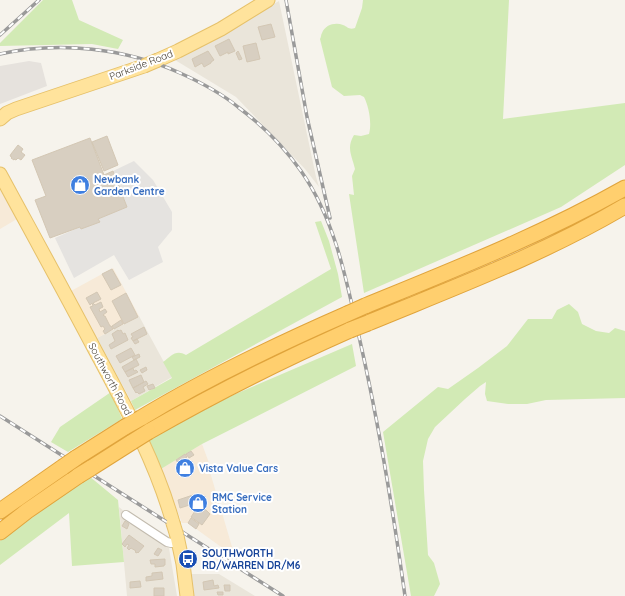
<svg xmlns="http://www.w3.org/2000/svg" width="625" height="596" font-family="Quicksand,sans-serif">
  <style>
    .residential { fill: #eae5da }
    .commercial { fill: #f7ead8 }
    .industrial { fill: #e6e2dd }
    .green { fill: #d2eab5 }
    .parking { fill: #e5e3e0 }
    .building { fill: #d8cfc1; stroke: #d3c7b4 }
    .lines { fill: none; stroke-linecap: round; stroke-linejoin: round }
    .street-casing { stroke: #c2bbae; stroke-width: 10 }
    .primary-casing { stroke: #e6c16a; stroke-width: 15 }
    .highway-casing { stroke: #e0a43c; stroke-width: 17 }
    .street { stroke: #fff; stroke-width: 8 }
    .primary { stroke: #ffe39c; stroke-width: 13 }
    .highway { stroke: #ffcf6e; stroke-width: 15 }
    .rail-casing { stroke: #9a9a9a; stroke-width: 3.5 }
    .rail { stroke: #fff; stroke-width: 2; stroke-dasharray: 6; stroke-linecap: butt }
    .primary-bridge-casing { stroke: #e6c16a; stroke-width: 15; stroke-linecap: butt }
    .highway-bridge-casing { stroke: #e0a43c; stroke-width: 17; stroke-linecap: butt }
    .primary-bridge { stroke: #ffe39c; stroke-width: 13 }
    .highway-bridge { stroke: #ffcf6e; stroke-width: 15 }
    .labels { text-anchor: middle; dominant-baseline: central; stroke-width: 4; stroke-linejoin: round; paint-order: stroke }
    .street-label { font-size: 10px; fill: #4b4439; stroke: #fff }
    .shop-label { font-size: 10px; font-weight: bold; fill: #366cbe; stroke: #fff; text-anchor: start }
    .transit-label { font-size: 10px; font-weight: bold; fill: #164399; stroke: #fff; text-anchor: start }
  </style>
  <rect width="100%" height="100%" fill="#f6f3ec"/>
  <path class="residential" d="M279,1L316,177L319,187L305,169L236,97L175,60Z
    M139,316L172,377L131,401L97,338Z
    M119,507L169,548L177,596H127Z
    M191,574H219L255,596H192Z"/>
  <path class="commercial" d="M0,190L17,219L0,229Z
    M113,268L139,316L97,338L71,291Z
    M202,444L212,471L210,472L235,557L188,523H182L161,469Z"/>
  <path class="industrial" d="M29,61L41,63L47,86L0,104V66Z"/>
  <path class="green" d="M43,0H72L79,20L123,40L118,49L92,44L0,46V43Z
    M363,0H509L503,119L625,103V165L561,207L364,293L349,194L354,195L352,176L355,169C352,156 346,148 354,135L361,136L369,134C372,123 369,107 364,97L360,95L344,96L332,87L320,39C321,38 321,34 322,33C325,25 335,22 343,25C348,27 349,30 355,28L362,8Z
    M321,221L329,241L338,274L342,297L135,410L131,401L172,378L163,362C171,356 176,349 186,355L331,269L315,222Z
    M569,304L578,312L582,324L596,331L609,333L615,328L625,331V398L546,400L527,404H508L487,401L485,394L486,382L480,386L465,399L435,427L428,439L423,461L424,490L428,555L434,563L440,584L434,596H411L383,432L438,387L448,389L478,368L507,346L528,319H552L557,310Z
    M352,344L356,366L202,444L161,469L149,440L224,399Z
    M111,392L122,419L68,452L51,442L60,427Z
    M89,476L118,500L124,562L72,566L69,513L0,565V541Z"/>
  <path class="parking" d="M134,161L153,180L172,212V230L158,247L163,262L129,280L114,255L74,278L55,238L80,227L81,229L99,222L98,219L127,207L113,171Z"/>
  <path class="building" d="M271,24L275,37L262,40L258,27Z
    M229,39L235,51L228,54V52L220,56L215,46Z
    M256,43L260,59L247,62L243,46Z
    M208,51L214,60L211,62V63L204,67L202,63L195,67L192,59Z
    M238,51L242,59L239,60L236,53Z
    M107,136L118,165L104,171L92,142Z
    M90,138L104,175L113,171L127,207L98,219L100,222L81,229L80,227L50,238L35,200L46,196L32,160Z
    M18,145L23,149L21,152L25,155L21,160L18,158L16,160L14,159V160L11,158L12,157L10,156L11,154Z
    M112,269L121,285L111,290L102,274Z
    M97,292L101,299L93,303L95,305L101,302L103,307L99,309L100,312L105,309L107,312L103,315L104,316H105L110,326H111L113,329L105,334L103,331L105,329L103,326L101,327L90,307L93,306L92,303L90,305L86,298Z
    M126,293L138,317L124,324L112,301Z
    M121,320L123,324L114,329L112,326Z
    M144,327L147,334L133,341L131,338L133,337L131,334Z
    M118,330L119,331L121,330L123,334L125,333L128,340L111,349L109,345L115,341L112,334Z
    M137,339L139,342L135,344L133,341Z
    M131,348L135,355L120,363L116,356Z
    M139,354L140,357L134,360L132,357Z
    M136,359L139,365L125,372L122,367Z
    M146,367L147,370L142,373L140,370Z
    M133,368L134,371L136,370L138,372L128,377L125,372Z
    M141,375L144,382L133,388L129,380Z
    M146,381L148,384L143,387L145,391L139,394L137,392L136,393L133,388Z
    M153,384L155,388L149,390L147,386Z
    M191,451L194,455L189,458L186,454Z
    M185,454L187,457L178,463L176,460Z
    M193,495L196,503L180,508L178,500Z
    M199,505L207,511L210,514L202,525L191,517Z
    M191,518L199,524L196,529L188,523Z
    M125,521L129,524L127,529L122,526Z
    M129,535L144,546L138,553L137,552V553L135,552L136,551L131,548L129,550L127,548L129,545L127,544L125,547L122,544Z
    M158,548L162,550L158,556L154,554Z
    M165,559V565H164V566L155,567V564H151L150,560Z
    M162,572L163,579L146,581V577L152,576V573Z
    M213,580L214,586L218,585L219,588L204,590L203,582Z
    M140,581L141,587L130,588V582Z
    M224,585H230V591H225Z
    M154,588H164V596H154Z
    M217,592H223V595H218Z"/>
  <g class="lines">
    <g class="street-casing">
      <path id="street" d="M126,515L167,542L171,543H178"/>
    </g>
    <g class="primary-casing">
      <path id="primary" d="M158,60L178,51L221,29L268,0
        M0,119L7,113L16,109L144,66
        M0,174C32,233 64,291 95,350C125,406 156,462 173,523
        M177,536L183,564L187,596"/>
    </g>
    <g class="highway-casing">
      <path id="highway" d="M365,306C453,270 542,235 625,188
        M368,323C455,287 544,254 625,206
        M141,418C207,378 276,345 347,314
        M148,432C214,394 280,361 350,330
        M76,458L125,427
        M91,468L132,442
        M0,511L63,467
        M0,532L27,511L78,476"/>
    </g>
    <use href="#street" class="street"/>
    <use href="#primary" class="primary"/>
    <use href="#highway" class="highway"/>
    <g class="rail-casing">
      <path id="rail" d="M286,0L307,117L330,218
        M0,35L39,0
        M0,54C60,41 125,48 180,73C200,82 221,93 238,107C262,125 284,147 301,171C336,221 347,283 360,341C379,425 393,510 405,596
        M0,416L283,596"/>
    </g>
    <use href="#rail" class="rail"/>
    <g class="primary-bridge-casing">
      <path id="primary-bridge" d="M144,66L158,60
        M173,523L177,536"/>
    </g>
    <g class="highway-bridge-casing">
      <path id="highway-bridge" d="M347,314L365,306
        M350,330L368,323
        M125,427L141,418
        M132,442L148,432
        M63,467L76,458
        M78,476L91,468"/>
    </g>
    <use href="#primary-bridge" class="primary-bridge"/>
    <use href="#highway-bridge" class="highway-bridge"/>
  </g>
  <defs>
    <g id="shop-disc" transform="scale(1)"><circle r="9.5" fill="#3f7fe0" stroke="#fff"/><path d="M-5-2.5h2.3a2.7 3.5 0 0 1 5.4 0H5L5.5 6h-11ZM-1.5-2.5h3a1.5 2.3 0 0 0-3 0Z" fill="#fff"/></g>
    <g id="bus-disc" transform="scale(1)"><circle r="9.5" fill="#1a4fb4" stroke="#fff"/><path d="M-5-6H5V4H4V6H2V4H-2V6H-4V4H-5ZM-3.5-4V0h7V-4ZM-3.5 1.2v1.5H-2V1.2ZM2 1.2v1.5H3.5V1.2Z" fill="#fff"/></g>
  </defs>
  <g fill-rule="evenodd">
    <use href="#shop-disc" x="80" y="185"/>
    <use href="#shop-disc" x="185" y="468"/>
    <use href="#shop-disc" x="198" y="503"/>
    <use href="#bus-disc" x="188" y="559"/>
  </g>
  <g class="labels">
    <g class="street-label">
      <text transform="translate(141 65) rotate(-21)">Parkside Road</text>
      <text transform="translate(110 379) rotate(62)">Southworth Road</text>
    </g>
    <g class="shop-label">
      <text x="94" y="179">Newbank<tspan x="94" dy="12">Garden Centre</tspan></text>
      <text x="199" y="468">Vista Value Cars</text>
      <text x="212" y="497">RMC Service<tspan x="212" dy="12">Station</tspan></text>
    </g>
    <g class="transit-label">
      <text x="202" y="553">SOUTHWORTH<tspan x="202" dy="12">RD/WARREN DR/M6</tspan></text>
    </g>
  </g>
</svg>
